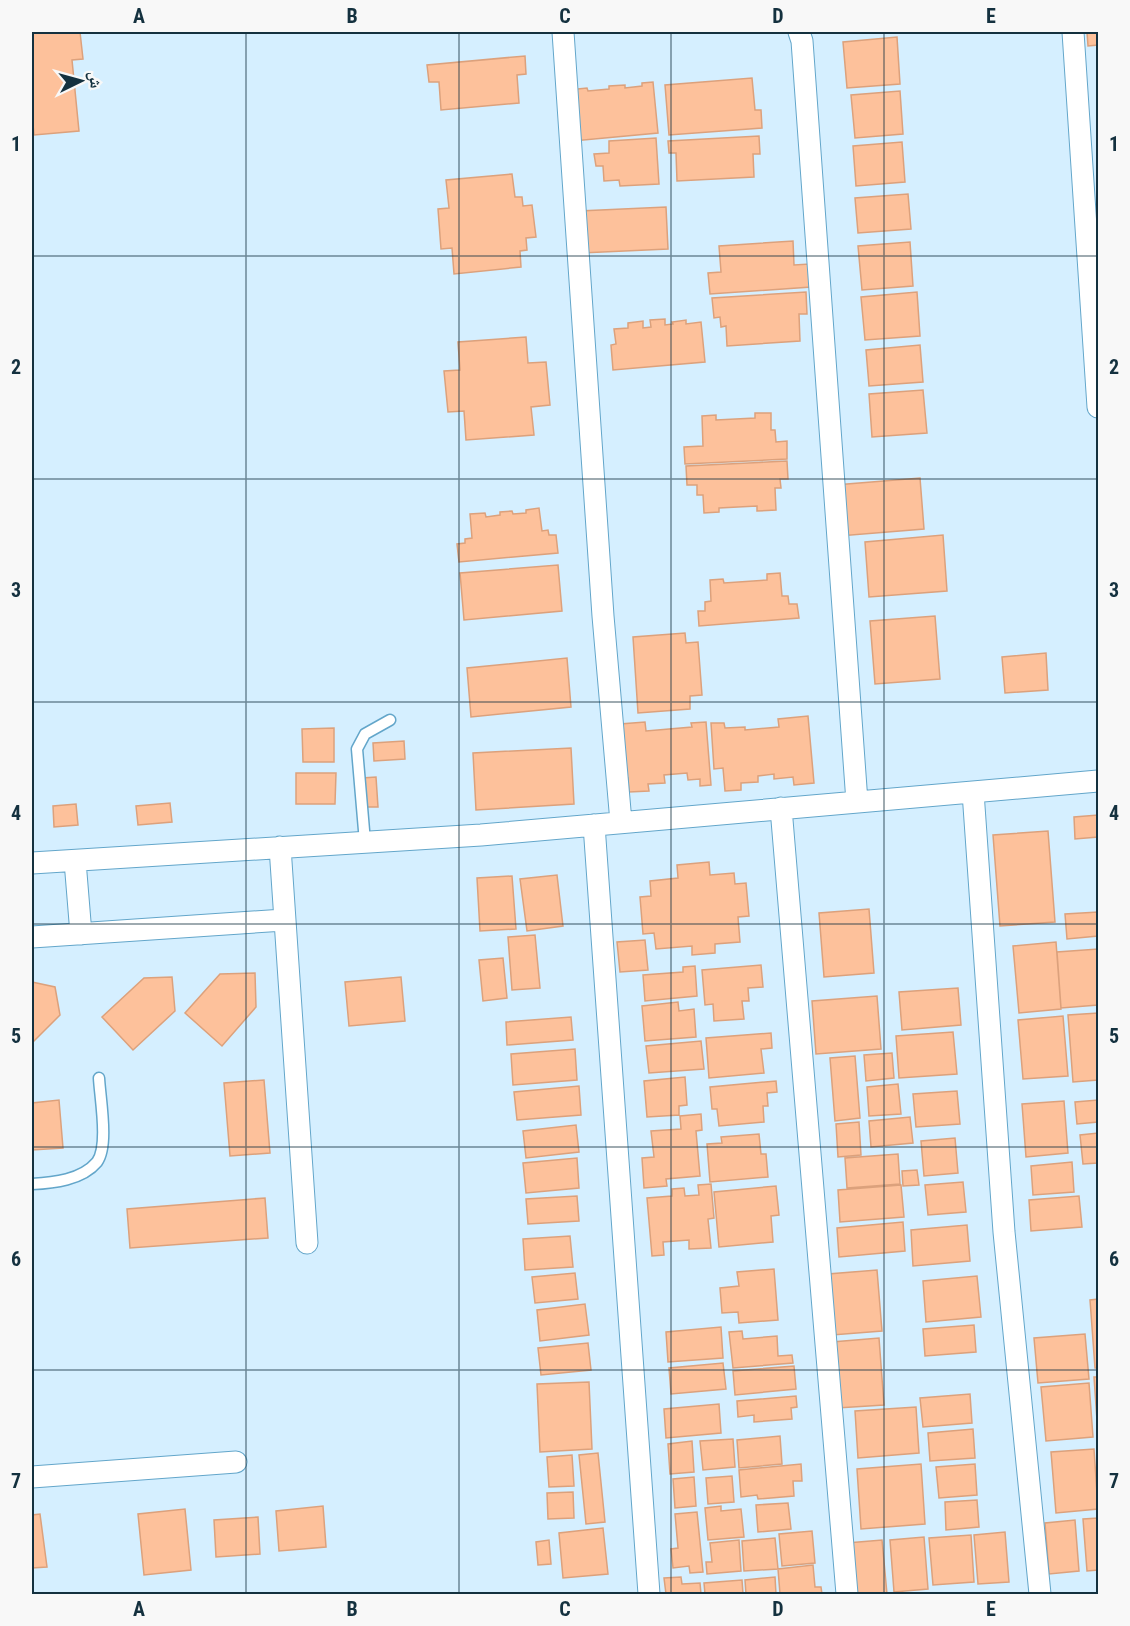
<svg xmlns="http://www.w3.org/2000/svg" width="1130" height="1626" font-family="'Roboto Condensed','Noto Naskh Arabic',sans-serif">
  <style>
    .building { fill: #fdc19b; stroke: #dca17c; stroke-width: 1.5 }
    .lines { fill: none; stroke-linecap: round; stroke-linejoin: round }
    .service-casing { stroke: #63a6ca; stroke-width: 13 }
    .minor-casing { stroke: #63a6ca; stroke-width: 23 }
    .service { stroke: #fff; stroke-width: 10 }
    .minor { stroke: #fff; stroke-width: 21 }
    .grid { fill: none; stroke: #14313f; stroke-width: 1.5; stroke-opacity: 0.55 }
    .neatline { fill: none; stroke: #14313f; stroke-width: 2 }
    .grid-label { font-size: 20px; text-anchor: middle; font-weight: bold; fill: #14313f }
  </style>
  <rect width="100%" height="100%" fill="#d5efff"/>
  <path class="building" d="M32,32H80L83,59L72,60L79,131L34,135L32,114Z
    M1087,32H1098V45L1088,46Z
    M897,37L900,84L847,88L843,42Z
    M525,56L526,74L517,75L519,103L441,110L439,82H429L427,65Z
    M752,78L755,110H761L762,128L669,135L665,85Z
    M653,82L658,133L573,141L568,90L587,88L588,91L609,89V86L625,85V88L642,86V83Z
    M900,91L903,134L855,138L851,95Z
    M759,136L760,154H753L754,177L677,181L676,153H669L668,141Z
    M656,138L659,184L620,186L619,180L604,181L603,166H596L594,154L609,153V141Z
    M902,142L905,182L856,186L853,146Z
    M512,174L515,197H522L523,206L532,205L536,237L526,238L527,250L520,251L521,267L454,274L452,248L441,249L438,209L449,208L446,180Z
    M908,194L911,229L858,233L855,198Z
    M666,207L668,249L581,253L579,211Z
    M793,241L794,265L810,264L811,287L710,294L708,273L721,272L719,246Z
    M910,242L913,286L862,290L858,246Z
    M806,292L807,314H799L800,341L727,346L726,326L721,327L720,317L714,318L712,298Z
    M917,292L920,336L865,340L861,297Z
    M665,319V325L673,324L672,322L686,320V324L701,322L705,362L613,370L611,345L616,344L614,329L628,328V323L643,321V328L651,327L650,320Z
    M526,337L528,363L546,362L550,405L531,407L534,435L466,440L464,411L448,412L444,371L460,370L458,342Z
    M920,345L923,382L869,386L866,350Z
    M923,390L927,433L872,437L869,394Z
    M755,413H771V430H775L776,442L787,441V459L685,464L684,447L703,446L702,416L716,415V420L755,418Z
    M787,461L788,479H780L781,488H775L776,510L757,511V506L719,508V512L704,513L703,495H697V485H687L686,466Z
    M920,478L924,529L839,536L835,485Z
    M539,508L542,531L548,530L549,535H556L558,553L459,562L457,544L465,543V539L472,538L470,514L485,513L486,517L500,515V512L512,511L513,514L526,513V510Z
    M943,535L947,591L869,597L865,542Z
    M558,565L562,611L464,620L460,573Z
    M780,573L782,596H788L789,604H797L799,618L699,626L698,611H705V602L711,601L710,580L723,579L724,583L767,580V574Z
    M935,616L940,679L875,684L870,621Z
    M685,633L686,643L698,642L702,695L690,696V709L638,713L633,637Z
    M1046,653L1048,690L1005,693L1002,657Z
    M567,658L571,707L471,717L467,668Z
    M808,716L814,783L794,785L793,777L774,779V774L758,776V782L741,783V790L725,791L723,768L714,769L711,723H724L725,728L745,727V730L779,727L778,719Z
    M645,722L646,731L692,727L691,723L706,722L711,785L700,786V779L688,780L687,773L664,775L665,783L648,784L649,791L629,792L628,778H625L620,724Z
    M334,728V762H303L302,729Z
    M404,741L405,759L374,761L373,743Z
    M571,748L574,804L476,810L473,753Z
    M296,773H336L335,804H296Z
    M376,777L378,807H363L362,778Z
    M170,803L172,822L138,825L136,806Z
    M76,804L78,825L54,827L53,806Z
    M1098,815V837L1075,839L1074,817Z
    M1048,831L1055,922L1000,926L993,835Z
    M709,862L710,875L734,873L735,884L746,883L749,916L738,917L740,942L715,944V953L692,955V946L656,949L654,933L643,934L640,897L651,896L650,881L678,878L677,865Z
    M557,875L563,926L527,931L520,879Z
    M512,876L516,929L480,931L477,878Z
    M869,909L874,973L824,977L819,913Z
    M1098,912V936L1067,939L1065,914Z
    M535,935L540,988L512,990L508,937Z
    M645,940L648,970L620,972L617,942Z
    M1056,942L1061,1009L1019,1013L1013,946Z
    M1098,949V1005L1061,1008L1057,952Z
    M503,958L507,998L483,1001L479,960Z
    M761,965L763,987L748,988L749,1001H742L744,1019L714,1021L713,1004L705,1005L702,970Z
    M695,966L697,996L645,1001L643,975L683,972V967Z
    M255,973L256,1007L222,1046L185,1013L220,974Z
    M172,977L175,1011L133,1050L102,1017L144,978Z
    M401,977L405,1021L349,1026L345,982Z
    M32,982L55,987L60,1015L32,1043Z
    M958,988L961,1025L902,1030L899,992Z
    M877,996L881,1049L816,1054L812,1001Z
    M678,1002L679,1011L694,1009L696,1037L645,1041L642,1006Z
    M1098,1013V1080L1073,1082L1068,1015Z
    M1063,1016L1068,1076L1023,1079L1018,1020Z
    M571,1017L573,1040L507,1045L506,1022Z
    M953,1032L957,1074L899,1078L896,1036Z
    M771,1033L772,1048L761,1049L764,1073L709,1078L706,1038Z
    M701,1041L704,1069L649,1073L646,1046Z
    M575,1049L577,1080L513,1085L511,1054Z
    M892,1053L894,1078L866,1081L864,1055Z
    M855,1056L860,1118L835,1121L830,1058Z
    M685,1077L687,1105L679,1106V1115L647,1117L644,1081Z
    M264,1080L270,1153L230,1156L224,1083Z
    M776,1081L777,1092L767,1093L768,1106H763L764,1122L719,1126L717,1109H712L710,1087Z
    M898,1084L901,1114L869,1116L867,1087Z
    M579,1086L581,1115L517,1120L514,1092Z
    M957,1091L960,1124L916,1127L913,1094Z
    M59,1100L63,1148L32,1150V1103Z
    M1098,1100V1122L1077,1124L1075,1102Z
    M1064,1101L1068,1153L1026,1157L1022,1104Z
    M701,1114L702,1130L696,1131L700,1176L666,1179L667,1186L644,1188L642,1158L654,1157L651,1131L681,1129L680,1116Z
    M910,1117L913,1143L871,1147L869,1121Z
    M859,1122L861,1155L838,1157L836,1124Z
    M576,1125L579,1152L526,1158L523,1131Z
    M1098,1133V1163L1083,1164L1080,1135Z
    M759,1134L761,1154H766L768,1177L710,1182L707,1144L722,1143L721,1137Z
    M955,1138L958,1173L924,1176L921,1141Z
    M898,1154L900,1184L847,1188L845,1158Z
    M577,1158L579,1188L526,1193L523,1163Z
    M1072,1162L1074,1192L1033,1195L1031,1166Z
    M917,1170L919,1185L903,1186L902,1171Z
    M963,1182L966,1212L928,1215L925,1185Z
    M711,1184L714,1218L708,1219L711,1248L689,1249V1240L663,1242L664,1255L652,1256L647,1198L672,1196V1189L684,1188L685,1196L699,1195L698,1185Z
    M901,1185L904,1217L840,1222L838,1190Z
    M776,1186L779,1215L771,1216L773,1242L719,1247L714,1192Z
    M577,1196L579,1221L528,1224L526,1199Z
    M1079,1196L1082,1227L1031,1231L1029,1200Z
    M265,1198L268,1238L130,1248L127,1209Z
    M903,1222L905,1251L839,1257L837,1228Z
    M967,1225L970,1261L913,1266L911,1230Z
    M570,1236L573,1267L525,1270L523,1239Z
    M774,1269L778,1320L739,1323L738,1312L722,1313L720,1288L739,1286L737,1272Z
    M877,1270L882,1331L832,1335L828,1274Z
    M575,1273L578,1299L535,1303L532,1277Z
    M977,1276L981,1317L926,1322L923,1281Z
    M1098,1299V1368H1095L1090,1300Z
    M585,1304L589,1335L540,1341L537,1310Z
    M974,1325L976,1352L925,1356L923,1329Z
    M721,1327L723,1358L668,1362L666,1332Z
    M742,1331L743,1339L777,1336L778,1356L792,1355L793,1363L733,1368L729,1332Z
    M1085,1334L1089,1379L1038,1383L1034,1338Z
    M879,1338L884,1405L837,1408L832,1342Z
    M588,1343L591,1370L541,1375L538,1348Z
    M723,1363L726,1389L671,1394L669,1368Z
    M794,1366L796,1389L735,1395L733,1371Z
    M1094,1377H1098V1435Z
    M589,1382L592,1449L540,1452L537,1384Z
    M1089,1383L1093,1437L1046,1441L1041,1387Z
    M970,1394L972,1423L923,1427L920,1398Z
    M796,1396L797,1407L791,1408L792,1419L754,1422V1415L738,1417L737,1401Z
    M719,1404L721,1433L666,1438L664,1409Z
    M916,1407L919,1453L858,1458L855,1411Z
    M973,1429L975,1458L930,1461L928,1433Z
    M780,1436L782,1464L739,1468L737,1440Z
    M733,1439L735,1467L703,1470L700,1441Z
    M692,1441L694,1472L670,1474L668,1444Z
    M1094,1449L1098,1509L1056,1513L1051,1452Z
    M598,1453L605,1522L586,1524L579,1455Z
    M572,1455L574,1486L549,1487L547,1457Z
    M801,1464L802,1481H793L794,1496L758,1499L757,1495L741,1497L739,1470Z
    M921,1464L925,1524L861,1529L857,1469Z
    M975,1464L977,1495L939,1498L936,1467Z
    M732,1476L734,1502L708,1504L706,1478Z
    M694,1477L696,1506L675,1508L673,1479Z
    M573,1492L574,1518L548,1519L547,1493Z
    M977,1500L979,1527L946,1530L945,1502Z
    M788,1503L791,1529L758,1532L756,1505Z
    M323,1506L326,1547L279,1551L276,1511Z
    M721,1506V1511L741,1509L744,1537L708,1540L705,1508Z
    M185,1509L191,1570L144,1575L138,1514Z
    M697,1512L703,1572L690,1573L689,1566L673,1568L671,1549L678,1548L675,1514Z
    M40,1514L47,1567L32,1568V1515Z
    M258,1517L260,1554L216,1557L214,1520Z
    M1098,1518V1570L1087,1571L1083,1519Z
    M1075,1520L1079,1571L1049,1574L1045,1523Z
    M603,1528L608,1574L563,1578L559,1533Z
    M812,1531L815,1563L782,1566L779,1534Z
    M1005,1532L1009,1582L978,1584L974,1535Z
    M971,1535L974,1582L933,1585L929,1538Z
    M924,1537L928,1589L894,1592L890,1540Z
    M775,1538L778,1569L744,1571L742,1541Z
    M549,1540L551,1564L538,1565L536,1542Z
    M739,1540L741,1571L707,1574L706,1562H712L710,1543Z
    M882,1540L887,1594H850L847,1543Z
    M813,1565L815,1587H821L822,1594H780L778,1569Z
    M681,1577L682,1584L700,1583L701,1594H666L664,1578Z
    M775,1577L776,1594H746L745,1580Z
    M742,1580L743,1594H705L704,1583Z"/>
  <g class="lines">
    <g class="service-casing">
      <path id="service" d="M365,842L357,749L365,734L390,720
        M32,1184C53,1183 82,1180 97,1162C109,1146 100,1098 99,1078"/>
    </g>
    <g class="minor-casing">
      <path id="minor" d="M563,32L603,616L621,822
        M799,32L802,41L857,802
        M1073,32L1098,407
        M973,792L1004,1232L1040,1594
        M781,808L847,1594
        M594,825L649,1594
        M280,847L307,1243
        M75,861L81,934
        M32,863L481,835L1098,781
        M32,937L284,920
        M32,1477L236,1462"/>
    </g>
    <use href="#service" class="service"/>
    <use href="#minor" class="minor"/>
  </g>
  <path class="grid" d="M246,32V1594M459,32V1594M671,32V1594M884,32V1594M32,256H1098M32,479H1098M32,702H1098M32,924H1098M32,1147H1098M32,1370H1098"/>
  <rect width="1130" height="1626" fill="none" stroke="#f8f8f8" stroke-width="66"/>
  <g transform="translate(81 81) rotate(85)" stroke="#f8f8f8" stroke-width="4.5" paint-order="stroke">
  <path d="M0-4.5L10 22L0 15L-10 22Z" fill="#14313f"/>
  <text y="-9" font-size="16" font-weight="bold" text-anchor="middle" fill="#14313f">ش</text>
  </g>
  <rect x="33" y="33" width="1064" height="1560" class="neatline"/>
  <g class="grid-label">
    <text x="139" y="23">A</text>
    <text x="352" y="23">B</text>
    <text x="565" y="23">C</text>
    <text x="778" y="23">D</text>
    <text x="991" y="23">E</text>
    <text x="16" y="151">1</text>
    <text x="1114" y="151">1</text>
    <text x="16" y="374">2</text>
    <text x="1114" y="374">2</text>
    <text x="16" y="597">3</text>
    <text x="1114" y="597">3</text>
    <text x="16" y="820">4</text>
    <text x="1114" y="820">4</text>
    <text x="16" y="1043">5</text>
    <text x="1114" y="1043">5</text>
    <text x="16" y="1266">6</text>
    <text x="1114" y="1266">6</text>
    <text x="16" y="1488">7</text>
    <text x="1114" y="1488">7</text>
    <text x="139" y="1616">A</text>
    <text x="352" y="1616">B</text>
    <text x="565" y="1616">C</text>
    <text x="778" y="1616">D</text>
    <text x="991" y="1616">E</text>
  </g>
</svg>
